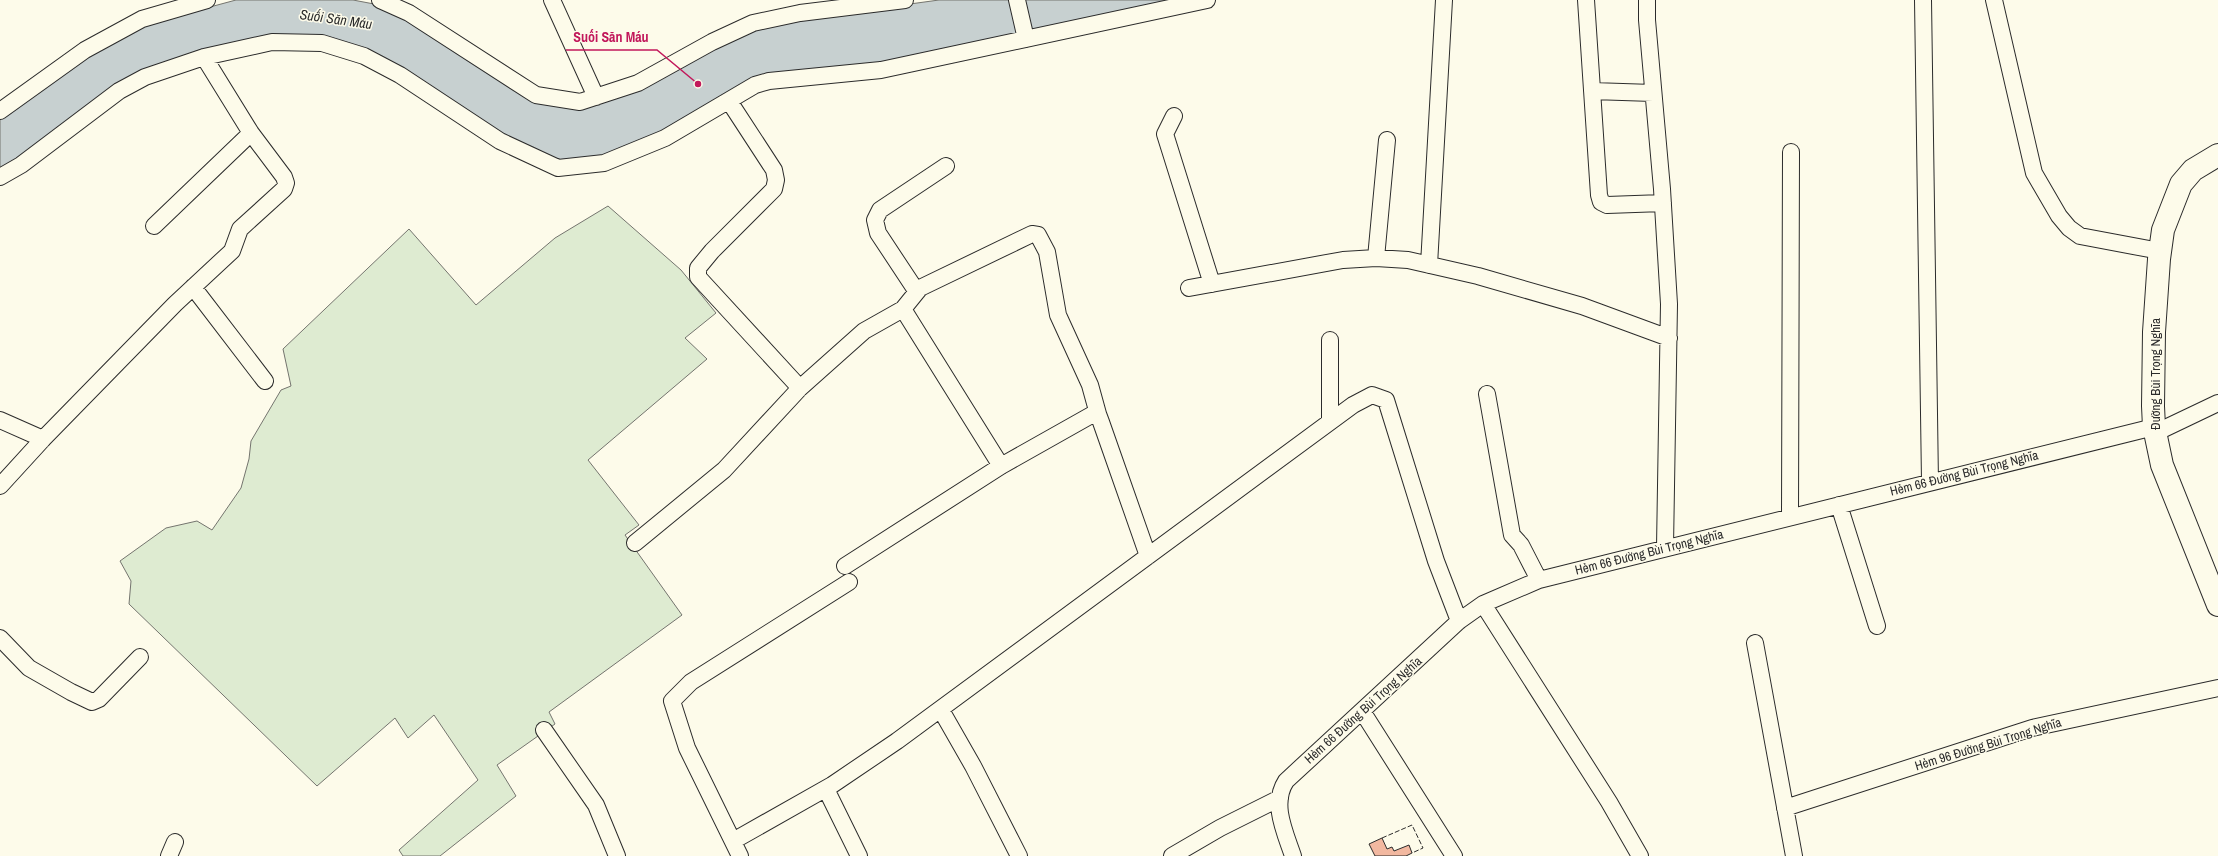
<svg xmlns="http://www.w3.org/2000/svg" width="2218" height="856" font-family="'Archivo Narrow',sans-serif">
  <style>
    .green { fill: #deebd1; stroke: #74746e }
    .water { fill: #c7d0d0; stroke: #74746e }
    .building { fill: #f2b8a0; stroke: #2b2b2b }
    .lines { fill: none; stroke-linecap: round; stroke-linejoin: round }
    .street-casing { stroke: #2b2b2b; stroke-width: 18 }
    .secondary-casing { stroke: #2b2b2b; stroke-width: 24 }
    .street { stroke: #fdfbea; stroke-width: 16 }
    .secondary { stroke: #fdfbea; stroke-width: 22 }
    .fence { stroke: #2b2b2b; stroke-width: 1; stroke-dasharray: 5 2; stroke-linecap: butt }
    .labels { text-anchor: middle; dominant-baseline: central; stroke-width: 3; stroke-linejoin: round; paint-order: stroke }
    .street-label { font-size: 13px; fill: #2b2b2b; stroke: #fdfbea }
    .water-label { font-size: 14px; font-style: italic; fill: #2b2b2b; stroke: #fdfbea }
    .leader { fill: none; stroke: #c2185b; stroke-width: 1.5 }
    .callout-dot { fill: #c2185b; stroke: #fdfbea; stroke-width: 1.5 }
    .callout-label { font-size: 14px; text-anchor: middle; font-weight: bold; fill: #c2185b; stroke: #fdfbea; stroke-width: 3; stroke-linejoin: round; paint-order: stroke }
  </style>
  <rect width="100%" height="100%" fill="#fdfbea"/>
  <path class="green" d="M608,206L681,270L716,313L685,338L707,359L588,460L639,525L625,535L682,615L549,712L555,724L497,765L516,796L440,856H403L399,850L478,780L434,715L408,738L395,718L317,786L129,604L131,581L120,561L166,528L197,521L212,530L241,488L249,459L251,441L281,390L291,386L283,349L409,229L476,305L555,238Z"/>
  <path class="water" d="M236,0H353L374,4L407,18L579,109L755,28L801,19L939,0H1176L885,63L770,75L664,132L603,157L559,162L504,136L324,37L202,51L0,170V117L87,56L143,25Z"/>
  <path class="building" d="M1382,838L1387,849L1392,847L1394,851L1409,845L1412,853L1406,856H1375L1369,844Z"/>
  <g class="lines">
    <g class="street-casing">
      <path id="street" d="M380,0L409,13L536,95L580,102L638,83L712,42L753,23L800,13L905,0
        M552,0L596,97
        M1017,0L1026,39
        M1586,0L1599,195L1601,202L1607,205L1663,203
        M1647,0V20L1662,189L1669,304L1665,547
        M1923,0L1930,482
        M1994,0L2034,173L2059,216L2069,228L2080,236L2160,251
        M1592,91L1653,93
        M729,101L774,170L776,180L774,189L712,251L698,268V277L800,388
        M0,111L85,50L142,19L207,0
        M1174,116L1165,134L1212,284
        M0,177L21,165L119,91L145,77L204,57L272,42L322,43L364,56L400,75L500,141L558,168L604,163L665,138L755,85L769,81L881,70L1207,0
        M154,226L251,133
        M1376,258L1387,140
        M1429,265L1444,0
        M193,287L265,381
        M1189,288L1343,260L1376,258L1408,260L1478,276L1582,306L1669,338
        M917,292L878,233L875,220L880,210L946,166
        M903,309L920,288L1032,234L1038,235L1047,252L1058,315L1090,385L1098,414
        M1330,340V421
        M1487,394L1512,535L1521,545L1539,580
        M0,420L43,439
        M2155,433L2218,403
        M0,486L43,439L175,304L232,251L240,229L284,189L286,183L284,177L251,133L204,57
        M1839,505L1877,626
        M1790,517L1791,152
        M635,543L724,470L800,388L864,331L903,309L1001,466
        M845,566L1001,466L1095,413L1098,414L1101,422L1148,556
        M1483,604L1609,802L1640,856
        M0,638L29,668L71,692L92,702L99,699L140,657
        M1755,643L1794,856
        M941,710L973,766L1019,856
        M1362,711L1454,856
        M544,730L596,805L617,856
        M826,789L859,856
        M1785,808L2032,728L2218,688
        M733,841L832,785L897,741L1353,405L1372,395L1386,400L1436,561L1459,621
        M169,856L175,842
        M740,856L687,748L672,701L691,682L849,582
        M1172,856L1220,828L1280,798
        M1293,856C1285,832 1271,804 1286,781L1459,621L1483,604L1539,580L2154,427"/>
    </g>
    <g class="secondary-casing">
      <path id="secondary" d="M2218,155L2193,170L2181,184L2163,230L2159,259L2154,332L2153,406L2154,427L2162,465L2218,605"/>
    </g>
    <use href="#street" class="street"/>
    <use href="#secondary" class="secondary"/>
    <path class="fence" d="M1382,838L1412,825L1423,848L1412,853"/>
  </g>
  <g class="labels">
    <g class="street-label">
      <text transform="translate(2155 374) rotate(-90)">Đường Bùi Trọng Nghĩa</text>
      <text transform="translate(1964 473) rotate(-14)">Hẻm 66 Đường Bùi Trọng Nghĩa</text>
      <text transform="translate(1649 552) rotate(-14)">Hẻm 66 Đường Bùi Trọng Nghĩa</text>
      <text transform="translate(1363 710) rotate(-42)">Hẻm 66 Đường Bùi Trọng Nghĩa</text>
      <text transform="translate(1988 744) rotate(-17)">Hẻm 96 Đường Bùi Trọng Nghĩa</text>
    </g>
    <g class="water-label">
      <text transform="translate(336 19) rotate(8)">Suối Săn Máu</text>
    </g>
  </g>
  <path class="leader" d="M698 84L657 50H566"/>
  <circle class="callout-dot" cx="698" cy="84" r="4"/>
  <g class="callout-label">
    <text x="611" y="42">Suối Săn Máu</text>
  </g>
</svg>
